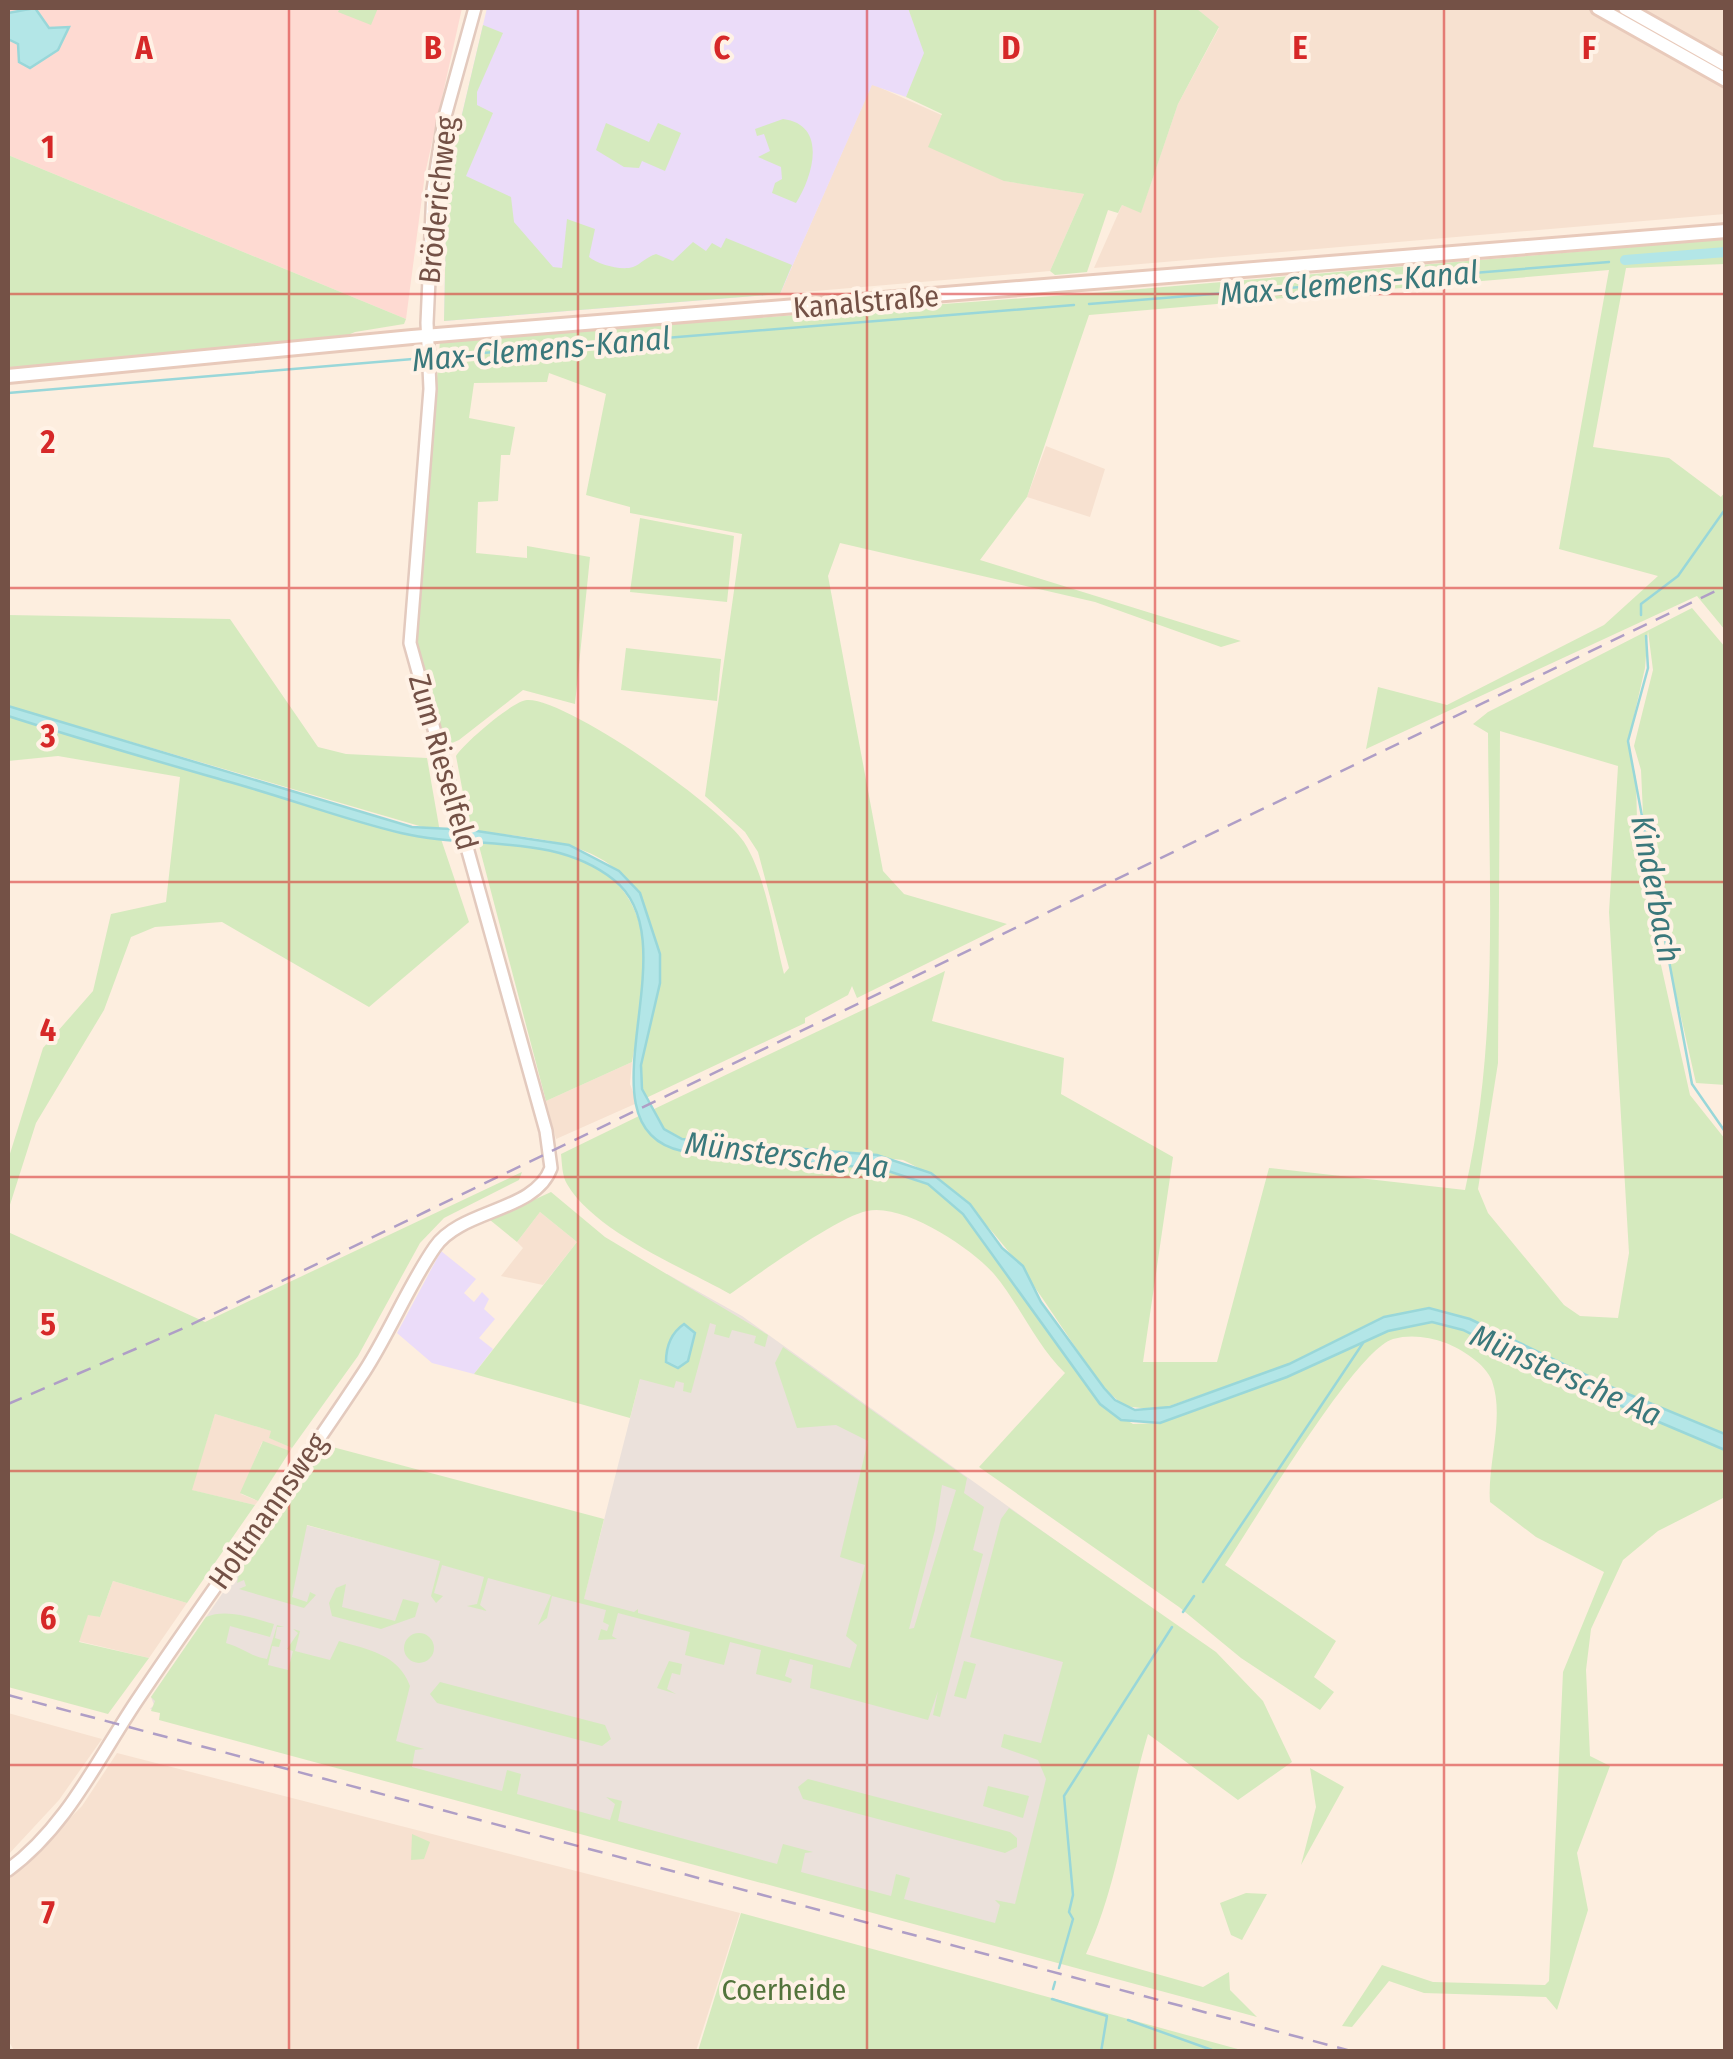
<svg xmlns="http://www.w3.org/2000/svg" width="1733" height="2059" font-family="'Fira Sans Condensed',sans-serif">
  <style>
    .residential { fill: #f7e1d0 }
    .commercial { fill: #fedad2 }
    .industrial { fill: #ebe1db }
    .education { fill: #ebdcf9 }
    .green { fill: #d5eabe; fill-rule: evenodd }
    .water { fill: #b3e6e7; stroke: #99d7d9; stroke-width: 2.5 }
    .lines { fill: none; stroke-linecap: round; stroke-linejoin: round }
    .stream { stroke: #99d7d9; stroke-width: 2.5 }
    .canal { stroke: #b3e6e7; stroke-width: 10 }
    .tertiary-casing { stroke: #e3cabe; stroke-width: 16 }
    .secondary-casing { stroke: #e8cabb; stroke-width: 18 }
    .tertiary { stroke: #fff; stroke-width: 11 }
    .secondary { stroke: #fff; stroke-width: 12 }
    .rail { stroke: #af9ec6; stroke-width: 2.5; stroke-dasharray: 15 10; stroke-linecap: butt }
    .grid { fill: none; stroke: #d62828; stroke-width: 2.5; stroke-opacity: 0.55 }
    .labels { text-anchor: middle; dominant-baseline: central; stroke-width: 8; stroke-linejoin: round; paint-order: stroke }
    .street-label { font-size: 30px; fill: #745146; stroke: #fff2e6 }
    .park-label { font-size: 30px; fill: #53743c; stroke: #fff2e6 }
    .water-label { font-size: 32px; font-style: italic; fill: #3a787b; stroke: #fff2e6 }
    .grid-label { font-size: 32px; text-anchor: middle; font-weight: bold; fill: #d62828; stroke: #fff2e6; stroke-width: 8; stroke-linejoin: round; paint-order: stroke }
  </style>
  <rect width="100%" height="100%" fill="#fdeedf"/>
  <path class="residential" d="M1196,8H1725V214L1094,268L1122,205L1141,212L1178,104L1219,28Z
    M872,84L1024,152L1005,181L1084,194L1050,271L780,294Z
    M1046,446L1105,469L1090,517L1027,497Z
    M632,1062L630,1084L637,1103L556,1139L546,1101Z
    M540,1212L577,1242L543,1285L501,1276L523,1248L517,1242Z
    M215,1414L272,1431L270,1438L292,1448L290,1451L262,1442L241,1494L258,1501L255,1505L191,1490Z
    M113,1581L187,1603L149,1658L78,1641L88,1614L100,1617Z
    M8,1713L102,1739L59,1800L8,1855Z
    M117,1753L740,1913L696,2051L15,2052L8,2040V1880L82,1806Z"/>
  <path class="commercial" d="M8,8H462L425,174L406,319L8,155Z"/>
  <path class="industrial" d="M667,1274L742,1316L1108,1578L1012,1938L150,1709L154,1705L151,1697L275,1517L584,1598Z"/>
  <path class="education" d="M487,8H908L925,53L906,97L872,85L780,294L444,321L447,178Z
    M441,1251L476,1279L464,1293L474,1302L482,1292L489,1299L484,1309L495,1319L479,1338L493,1349L474,1374L432,1363L397,1333Z"/>
  <path class="green" d="M340,8H378L371,25L338,12Z
    M908,8H1196L1219,27L1178,104L1141,213L1122,205L1118,213L1108,210L1087,272L1055,275L1050,271L1084,194L1004,181L928,147L942,114L906,97L924,53Z
    M483,25L503,33L477,92V105L493,113L466,176L511,197L514,222L553,267L562,268L567,219L595,229L589,257C597,264 621,271 633,267C641,264 646,257 656,254L673,261L693,242L706,251L712,243L721,248L726,238L792,265L780,294L444,321L447,178Z
    M783,119C829,125 812,178 796,203L772,193L775,183L782,179L781,167L758,157L770,151L764,134L757,136L755,129Z
    M606,123L649,142L658,123L681,133L665,171L642,161L639,168L624,167L596,150Z
    M8,155L406,319L404,324L355,332L334,341L8,369Z
    M1725,239V264L1626,268L1593,447L1669,458L1721,497L1725,492V630L1697,596L1366,749L1378,687L1447,705L1604,625L1658,576L1559,549L1609,270L1089,315L1027,497L980,560L1241,641L1221,647L1095,602L840,543L828,576L883,871L904,894L1007,924L857,998L852,986L848,995L805,1018V1023L646,1098C633,1069 647,1038 654,1009C660,978 659,957 651,927C626,838 547,841 470,830L456,756C463,744 514,700 527,700C567,698 721,807 744,842C767,879 773,931 784,974L789,968L758,852L745,832L705,796L742,534L630,513V507L586,495L606,394L549,373L547,382L474,383L469,418L515,427L510,455H501L498,501L478,502L476,553L527,558V546L590,557L575,704L523,690L459,740L452,743L442,734L416,638L440,341L1081,294Z
    M640,518L734,536L727,602L630,592Z
    M1692,608L1725,647L1726,1085L1696,1083L1645,858L1641,770L1634,746L1653,670L1648,631L1645,668L1628,742L1636,779L1638,862L1690,1095L1725,1139V1434L1611,1387L1470,1319L1429,1308L1384,1317L1289,1364L1158,1410L1124,1406L1104,1388C1046,1310 992,1201 903,1160L675,1138L664,1129L652,1110L945,971L932,1021L1064,1058L1061,1094L1173,1157L1143,1362H1217L1269,1168L1465,1190C1499,1042 1489,884 1488,733L1473,724L1488,712ZM1500,731L1618,766L1609,912L1629,1253L1618,1318L1580,1316L1564,1305L1488,1213L1478,1189L1498,1063Z
    M8,615L230,619L318,747L346,754L427,758L440,832L8,706Z
    M626,648L721,659L717,701L621,690Z
    M8,716L377,826L441,839L469,922L369,1007L222,922L155,927L131,937L104,1010L36,1123L8,1211V1160L43,1048L93,991L111,914L166,902L180,777L58,756L8,761Z
    M478,842C508,846 542,845 570,855C668,889 646,982 632,1062L546,1101Z
    M641,1115L654,1137L675,1149L882,1169L928,1184L963,1214L1100,1404L1133,1424L1160,1423L1287,1377L1388,1331L1432,1322L1463,1330L1588,1392L1725,1450V1497L1658,1531L1623,1560L1591,1629L1586,1670L1590,1756L1610,1766L1577,1853L1588,1910L1557,2010L1546,1997L1424,1993L1389,1981L1352,2027L1342,2026L1382,1965L1433,1982L1545,1985L1549,1981L1563,1672L1604,1572L1536,1537L1490,1502C1487,1464 1505,1418 1492,1381C1486,1364 1461,1349 1446,1343C1429,1337 1411,1334 1393,1339C1355,1350 1253,1524 1225,1565L1336,1641L1314,1677L1334,1692L1320,1710L1241,1658L1179,1607L979,1467L1065,1373C1036,1345 1020,1305 994,1274C971,1248 904,1203 867,1211C839,1216 757,1275 730,1294C682,1267 595,1232 567,1184C562,1176 562,1163 561,1154Z
    M522,1172L519,1180L444,1218L420,1243L358,1356L292,1448L269,1438L271,1431L215,1414L192,1490L255,1505L187,1603L113,1581L100,1617L88,1615L79,1642L149,1658L108,1714L8,1687V1232L205,1322Z
    M551,1192L605,1237L768,1335L765,1347L754,1343L756,1336L732,1330L729,1338L714,1334L716,1325L710,1323L691,1393L683,1391L684,1383L676,1381L674,1388L640,1379L630,1418L474,1374L577,1242L540,1212L517,1242L490,1220Z
    M783,1347L967,1478L964,1493L984,1507L973,1550L983,1554L940,1717L933,1715L938,1691L928,1720L810,1688L813,1665L790,1659L785,1676L792,1679L791,1683L756,1674L761,1650L730,1642L724,1665L685,1655L690,1632L618,1613L612,1636L617,1639L598,1640L601,1629L607,1631L609,1625L603,1622L606,1610L552,1596L547,1618L538,1625L551,1595L488,1578L480,1605L487,1611L467,1606L477,1604L484,1577L442,1565L434,1593L443,1596L436,1603L431,1596L440,1561L307,1525L292,1597L307,1602L310,1592L316,1595L304,1608L239,1589L246,1586L244,1580L237,1583L240,1569L325,1445L604,1519L584,1599L634,1612L638,1609V1613L850,1668L857,1645L846,1636L865,1565L840,1557L868,1441L836,1425L797,1428L775,1363ZM942,1485L956,1490L914,1628L909,1629L935,1530Z
    M263,1441L290,1451L258,1501L240,1493Z
    M1009,1508L1216,1652L1263,1701L1292,1762L1238,1800L1148,1734C1126,1807 1118,1885 1086,1954L1203,1987L1229,1972L1230,1990L1257,2017L159,1720L160,1713L151,1711L155,1701L151,1697L206,1617C226,1608 253,1618 274,1624L270,1637L230,1626L226,1643C243,1648 252,1657 267,1659L277,1625L284,1627H277L275,1638L281,1640L279,1647L272,1646L268,1665L288,1670L293,1651L287,1649L298,1633L293,1629L300,1631L295,1651L330,1660L339,1641C369,1650 398,1654 410,1686L396,1741L424,1749L415,1750L412,1767L502,1791L507,1770L521,1774L517,1794L610,1820L615,1804L606,1797L622,1801L618,1821L777,1864L783,1844L813,1852L805,1853L801,1872L891,1896L896,1874L910,1878L904,1899L995,1923L1000,1905L995,1900L1015,1904L1046,1779L1038,1760L1001,1747L1004,1734L1041,1743L1063,1662L970,1637L1001,1519Z
    M346,1584L342,1607L395,1621L403,1599L419,1603L415,1617L381,1629L332,1616L329,1603L336,1588Z
    M404 1648a15 15 0 1 1 30 0a15 15 0 1 1-30 0Z
    M669,1661L682,1664L680,1675L672,1673L667,1689L676,1694L657,1688Z
    M964,1661L976,1664L966,1699L954,1696Z
    M440,1682L605,1725L611,1739L602,1746L437,1703L430,1694Z
    M1310,1768L1344,1787L1301,1865L1316,1807Z
    M808,1779L1010,1832L1017,1838V1847L1005,1853L803,1799L798,1787Z
    M988,1786L1029,1796L1023,1818L983,1806Z
    M412,1834L430,1842L424,1859L411,1860Z
    M1246,1893L1267,1894L1242,1940L1231,1935L1220,1903Z
    M741,1913L1245,2051H698Z"/>
  <path class="water" d="M35,8L49,28L69,27L58,50L30,68L19,62L18,44L8,39V13Z
    M8,706L412,827L470,830L569,845L619,871L640,893L660,954V983L641,1065L642,1089L664,1129L682,1139L877,1155L931,1173L970,1204L1002,1248L1023,1266L1041,1302L1104,1388L1115,1400L1135,1410L1170,1407L1289,1364L1384,1317L1429,1308L1470,1319L1611,1387L1725,1434V1450L1588,1392L1463,1330L1432,1322L1388,1331L1287,1377L1160,1423L1121,1420L1100,1404L963,1214L928,1184L882,1169L682,1151C573,1128 694,943 614,880C554,832 472,850 401,833C342,819 285,797 226,781C153,760 79,739 8,716Z
    M684,1324L695,1333L688,1361L678,1368L666,1362C666,1347 671,1333 684,1324Z"/>
  <g class="lines">
    <path class="stream" d="M1089,304L1609,262
      M432,357L1074,305
      M8,393L425,358
      M1641,615V604L1678,576L1726,508
      M1646,636L1648,668L1628,741L1630,752L1692,1084L1726,1133
      M1203,1582L1363,1343
      M1183,1612L1194,1596
      M1059,1968L1073,1919L1069,1912L1073,1895L1064,1796L1172,1627
      M1053,1989L1055,1982
      M1052,1999L1107,2016L1101,2052
      M1128,2020L1212,2050L1240,2052"/>
    <path class="canal" d="M1625,260L1726,252"/>
    <g class="tertiary-casing">
      <path id="tertiary" d="M8,1870C68,1826 99,1756 140,1696C213,1587 292,1482 364,1372C390,1332 408,1286 435,1247C461,1209 535,1212 551,1168L546,1131L410,643L430,389L427,323L433,190L444,120L475,8"/>
    </g>
    <g class="secondary-casing">
      <path id="secondary" d="M1598,8L1726,80
        M1625,8L1726,65
        M8,376L412,337L1726,231"/>
    </g>
    <use href="#tertiary" class="tertiary"/>
    <use href="#secondary" class="secondary"/>
    <path class="rail" d="M8,1404L184,1328L1726,586
      M8,1695L1355,2052"/>
  </g>
  <path class="grid" d="M289,8V2052M578,8V2052M867,8V2052M1155,8V2052M1444,8V2052M8,294H1726M8,588H1726M8,882H1726M8,1177H1726M8,1471H1726M8,1765H1726"/>
  <g class="labels">
    <g class="street-label">
      <text transform="translate(438 200) rotate(-84)">Bröderichweg</text>
      <text transform="translate(866 302) rotate(-5)">Kanalstraße</text>
      <text transform="translate(443 762) rotate(74)">Zum Rieselfeld</text>
      <text transform="translate(268 1511) rotate(-55)">Holtmannsweg</text>
    </g>
    <g class="park-label">
      <text x="784" y="1990">Coerheide</text>
    </g>
    <g class="water-label">
      <text transform="translate(1349 283) rotate(-5)">Max-Clemens-Kanal</text>
      <text transform="translate(541 349) rotate(-5)">Max-Clemens-Kanal</text>
      <text transform="translate(1656 889) rotate(79)">Kinderbach</text>
      <text transform="translate(787 1155) rotate(7)">Münstersche Aa</text>
      <text transform="translate(1566 1375) rotate(24)">Münstersche Aa</text>
    </g>
  </g>
  <g class="grid-label">
    <text x="144" y="59">A</text>
    <text x="433" y="59">B</text>
    <text x="722" y="59">C</text>
    <text x="1011" y="59">D</text>
    <text x="1300" y="59">E</text>
    <text x="1589" y="59">F</text>
    <text x="48" y="158">1</text>
    <text x="48" y="453">2</text>
    <text x="48" y="747">3</text>
    <text x="48" y="1041">4</text>
    <text x="48" y="1335">5</text>
    <text x="48" y="1629">6</text>
    <text x="48" y="1923">7</text>
  </g>
  <rect width="1733" height="2059" fill="none" stroke="#745146" stroke-width="20"/>
</svg>
